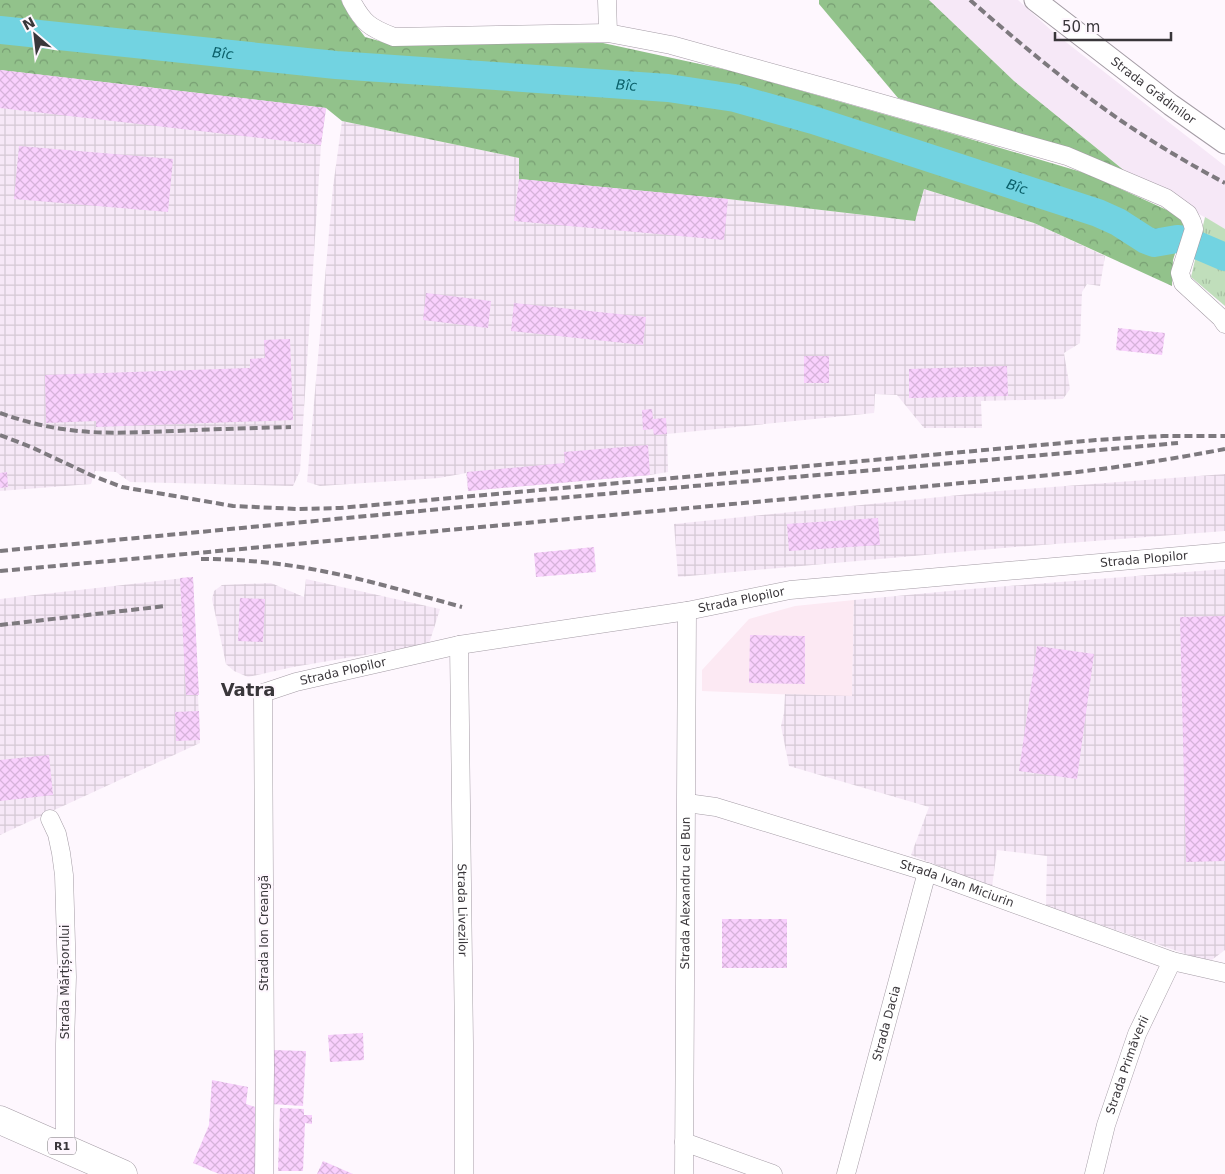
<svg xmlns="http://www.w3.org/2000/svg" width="1225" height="1174" font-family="'DejaVu Sans',sans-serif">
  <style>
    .commercial { fill: #fce9f3 }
    .industrial { fill: url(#industrial-grid) }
    .built { fill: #f6e8f7 }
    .grass { fill: url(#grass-tufts) }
    .forest { fill: url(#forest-crowns) }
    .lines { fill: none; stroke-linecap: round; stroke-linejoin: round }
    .river { stroke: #72d3e1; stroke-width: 28 }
    .building { fill: url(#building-cross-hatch) }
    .minor-casing { stroke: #a49ca5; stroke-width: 19 }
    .tertiary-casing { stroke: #a49ca5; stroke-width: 23 }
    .trunk-casing { stroke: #a49ca5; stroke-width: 29 }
    .minor { stroke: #fff; stroke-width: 18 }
    .tertiary { stroke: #fff; stroke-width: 21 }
    .trunk { stroke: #fff; stroke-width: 28 }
    .rail { stroke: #7d797e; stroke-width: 4; stroke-dasharray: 8 4; stroke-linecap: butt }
    .labels { text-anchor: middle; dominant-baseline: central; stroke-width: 4.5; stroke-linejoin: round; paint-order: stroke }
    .shield { fill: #fef7fe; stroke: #747075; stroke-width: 1 }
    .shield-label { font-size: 11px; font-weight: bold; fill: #39363a }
    .street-label { font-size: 12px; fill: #39363a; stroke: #fef7fe }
    .water-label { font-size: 14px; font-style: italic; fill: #0b606a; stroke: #fef7fe }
    .district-label { font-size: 18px; font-weight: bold; fill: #39363a; stroke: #fef7fe }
  </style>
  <defs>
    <pattern id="industrial-grid" width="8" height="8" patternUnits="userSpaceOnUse" patternTransform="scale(1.25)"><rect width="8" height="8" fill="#f6e8f7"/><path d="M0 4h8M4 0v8" fill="none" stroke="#d4c8d4"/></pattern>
    <pattern id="grass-tufts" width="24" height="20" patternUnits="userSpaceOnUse" patternTransform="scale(1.25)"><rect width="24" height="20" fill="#c0debb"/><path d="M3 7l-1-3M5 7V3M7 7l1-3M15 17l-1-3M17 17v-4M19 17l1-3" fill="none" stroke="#a6bfa2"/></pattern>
    <pattern id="forest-crowns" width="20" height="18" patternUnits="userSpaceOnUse" patternTransform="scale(1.25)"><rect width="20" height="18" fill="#92c28b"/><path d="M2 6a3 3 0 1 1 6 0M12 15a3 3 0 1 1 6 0" fill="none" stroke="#789e73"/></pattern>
    <pattern id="building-cross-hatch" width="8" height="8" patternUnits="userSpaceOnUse" patternTransform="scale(1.25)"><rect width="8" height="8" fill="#f9d0fd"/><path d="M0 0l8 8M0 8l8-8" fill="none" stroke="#d6b3da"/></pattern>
  </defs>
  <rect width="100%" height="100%" fill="#fef7fe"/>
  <path class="commercial" d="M854,600L852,697L702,691V670L749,619L795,606Z"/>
  <path class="industrial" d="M0,70L326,108L321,145L300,471L293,486L130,482L116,472L95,471L91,484L0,491Z
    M342,121L519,158V179L728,199L914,221L924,189L1034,223L1105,256L1100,286L1087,284L1082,292L1080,343L1064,353L1070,389L1063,399L981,401L982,428H924L897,395L875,394L874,413L667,434L668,472L650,475L468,491L466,473L439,478L320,486L307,482L333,187Z
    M1225,474V531L1003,548L678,577L674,524L999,491Z
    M1225,569V950L1209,962L1046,906L1047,856L997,850L992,887L911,855L929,807L789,766L781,726L784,713L785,694L852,696L854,600L971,589Z
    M193,577L200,743L0,835V599Z
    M306,579L440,609L429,644L293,667L248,677L234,671L226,664L212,599L214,591L222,585L271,583L304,597Z"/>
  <path class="built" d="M929,0H1018L1053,32L1225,166V229L1126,172L1014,81Z"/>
  <path class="grass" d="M1205,217L1225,229V306L1191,277Z"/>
  <path class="forest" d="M0,0H341L350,17L365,37L390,44L603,43L732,71L950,133L1088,174L1180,216L1184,226L1173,260L1172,286L1034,223L924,189L915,221L728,199L519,179V158L342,121L326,108L0,70Z
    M819,0H929L1014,81L1126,172L898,98L819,4Z"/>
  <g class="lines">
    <path class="river" id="s1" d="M0,30L336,65L668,88L735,98L813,120L1098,213L1118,222L1146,240L1154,243L1177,239L1185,240L1225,257"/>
  </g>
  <path class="building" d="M0,70L326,108L321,145L0,108Z
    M19,146L173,159L168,212L14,199Z
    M519,179L728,199L724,240L514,221Z
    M426,293L491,301L488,328L423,320Z
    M514,303L646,317L643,345L511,331Z
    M1118,328L1165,333L1162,355L1116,350Z
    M290,339L293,420L96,427V421L46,423L45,375L250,368V359L265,358L264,340Z
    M804,356H829V383H804Z
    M1007,366L1008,396L909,398V369Z
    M652,409L653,419L666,418L667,434L654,435L653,429L643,430L642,410Z
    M648,445L650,475L468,491L467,472L565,463L564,452Z
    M7,472L8,487L0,488V473Z
    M878,518L880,545L789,551L787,524Z
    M594,547L596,572L536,577L534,553Z
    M193,577L199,695H186L180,578Z
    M240,598L265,599L263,642L238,641Z
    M1225,616V861L1186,862L1180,617Z
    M750,635L805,636V684L749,683Z
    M1037,646L1094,654L1077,779L1019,771Z
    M199,711L200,740L176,741L175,712Z
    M49,755L53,795L0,801V760Z
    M722,919H787V968H722Z
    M363,1033L364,1060L330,1062L328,1035Z
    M273,1050L306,1051L303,1106L271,1104Z
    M212,1080L248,1087L246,1104L261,1109L260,1174H219L193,1163L209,1125Z
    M280,1108L304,1109V1115H312V1124L305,1123L303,1171H278Z
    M323,1161L353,1174H317Z"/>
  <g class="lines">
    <g class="minor-casing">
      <g id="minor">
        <path d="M351,0C363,23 370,28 394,37L608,33L671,45L834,90L1067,156L1166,198L1188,214L1192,222L1194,229L1180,273L1183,283L1221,318L1225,324"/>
        <path d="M607,0L608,33"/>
        <path id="s2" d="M459,645L464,1043V1174"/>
        <path id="s3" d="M687,803L716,807L927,872L1172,961L1225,973"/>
        <path d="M50,819L57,834L61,853L64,875L67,977L65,1044V1148"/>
        <path d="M684,1142L773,1174"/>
        <path id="s4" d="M264,1174L265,1069L263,693L296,682L459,645L687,611L790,590L1225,552"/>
        <path id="s5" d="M684,1174L687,611"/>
        <path id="s6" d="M846,1174L927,872"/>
        <path id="s7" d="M1094,1174L1106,1125L1137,1034L1172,961"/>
      </g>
    </g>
    <g class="tertiary-casing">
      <g id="tertiary">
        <path id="s8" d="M1035,0L1171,105L1225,143"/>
      </g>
    </g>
    <g class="trunk-casing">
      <path id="trunk" d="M0,1120L123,1174"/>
    </g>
    <use href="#minor" class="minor"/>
    <use href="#tertiary" class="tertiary"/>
    <use href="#trunk" class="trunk"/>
    <path class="rail" d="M970,0C1018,42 1067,83 1120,120C1154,143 1189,164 1225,183
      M0,413C20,420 41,426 63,429C100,435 139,432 177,431C215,429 253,428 291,427
      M0,435L31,447L93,476L122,487L233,506L298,509L340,508L1096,440L1163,436H1225
      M0,551L514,502L1178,443
      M201,559C241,559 282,563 322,571C369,580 415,594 462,607
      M0,571L1050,475C1109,469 1167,460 1225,449
      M0,625L166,606"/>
  </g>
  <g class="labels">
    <rect class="shield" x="48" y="1137.5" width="28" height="17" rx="4"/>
    <g class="shield-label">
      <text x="62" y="1146">R1</text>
    </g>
    <g class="street-label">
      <text stroke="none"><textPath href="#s8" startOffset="149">Strada Grădinilor</textPath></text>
      <text stroke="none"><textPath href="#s4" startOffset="1374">Strada Plopilor</textPath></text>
      <text stroke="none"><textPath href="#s4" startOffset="969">Strada Plopilor</textPath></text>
      <text stroke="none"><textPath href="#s4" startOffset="564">Strada Plopilor</textPath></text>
      <text stroke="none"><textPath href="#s3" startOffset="282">Strada Ivan Miciurin</textPath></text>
      <text stroke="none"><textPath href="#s5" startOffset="281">Strada Alexandru cel Bun</textPath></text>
      <text stroke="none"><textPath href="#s2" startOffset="265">Strada Livezilor</textPath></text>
      <text transform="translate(264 933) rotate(-90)">Strada Ion Creangă</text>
      <text transform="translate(65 982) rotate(-90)">Strada Mărțișorului</text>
      <text stroke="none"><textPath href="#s6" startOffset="156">Strada Dacia</textPath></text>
      <text stroke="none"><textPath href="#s7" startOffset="114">Strada Primăverii</textPath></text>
    </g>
    <g class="water-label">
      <text stroke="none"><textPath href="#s1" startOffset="224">Bîc</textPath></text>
      <text stroke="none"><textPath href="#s1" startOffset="629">Bîc</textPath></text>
      <text stroke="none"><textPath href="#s1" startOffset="1034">Bîc</textPath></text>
    </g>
    <g class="district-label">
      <text x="248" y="689">Vatra</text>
    </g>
  </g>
  <g transform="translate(35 35) rotate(332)" stroke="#fef7fe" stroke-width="4" paint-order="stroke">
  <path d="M0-4L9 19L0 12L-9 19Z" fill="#39363a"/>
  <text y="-8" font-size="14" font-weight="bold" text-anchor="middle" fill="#39363a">N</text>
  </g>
  <path d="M1055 32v8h116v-8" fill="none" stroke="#39363a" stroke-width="2.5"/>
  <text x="1062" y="32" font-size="15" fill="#39363a" stroke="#fef7fe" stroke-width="4" paint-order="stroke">50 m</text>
</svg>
